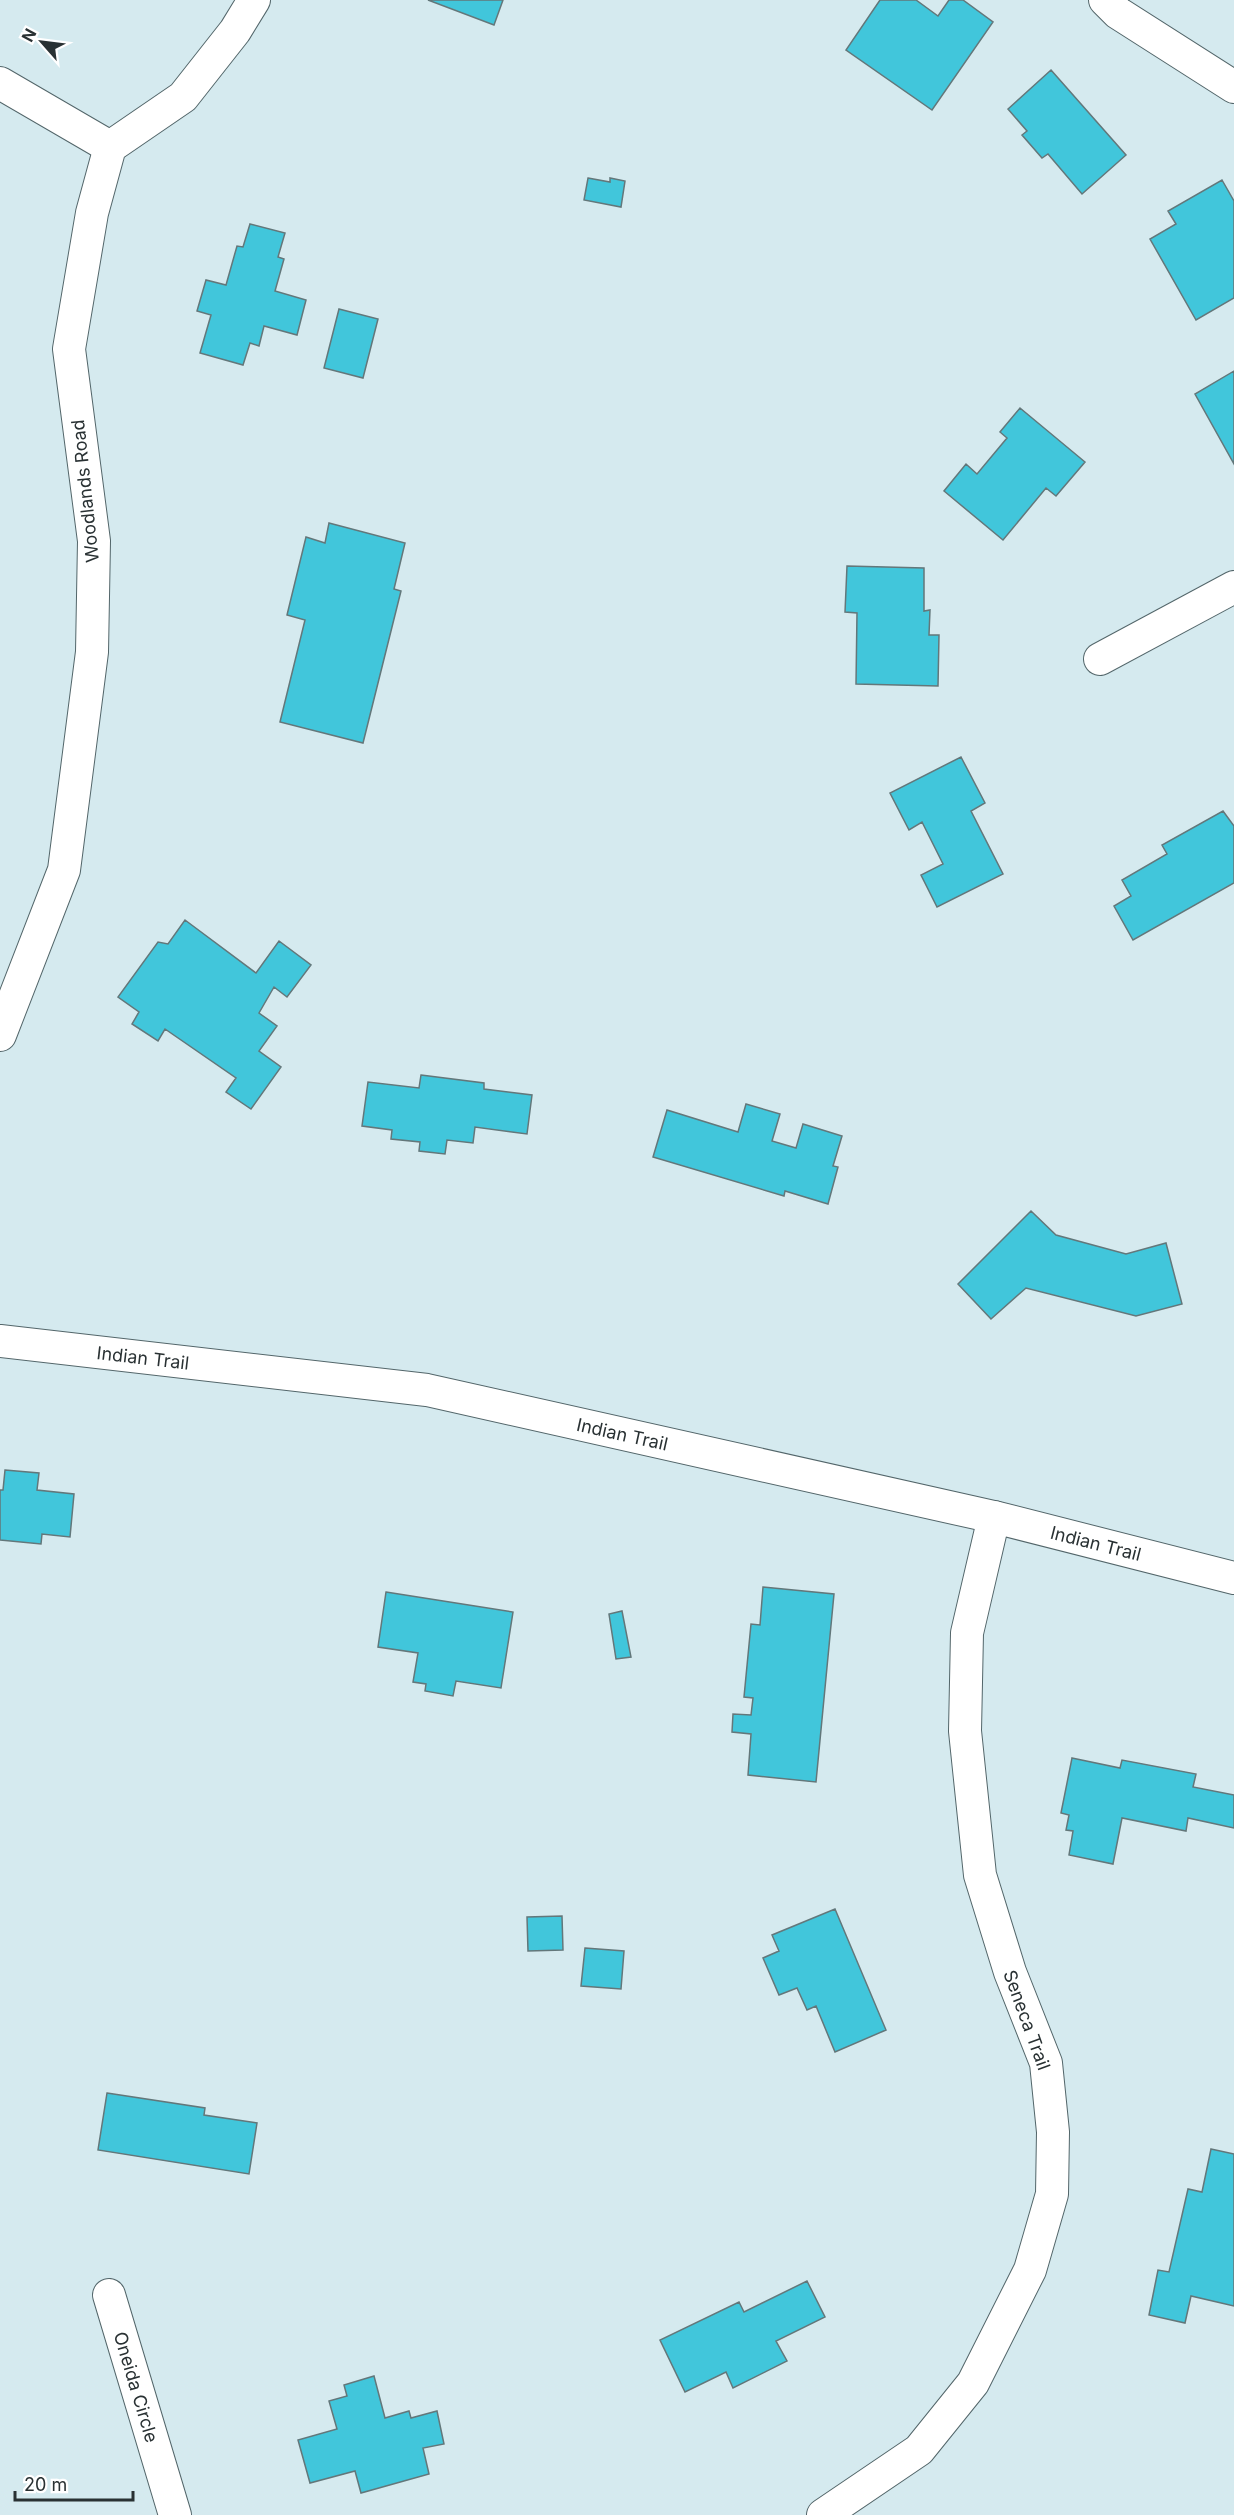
<svg xmlns="http://www.w3.org/2000/svg" width="1234" height="2515" font-family="Inter,sans-serif">
  <style>
    .building { fill: #41c6db; stroke: #63777a; stroke-width: 1.5 }
    .lines { fill: none; stroke-linecap: round; stroke-linejoin: round }
    .minor-casing { stroke: #53666a; stroke-width: 34 }
    .minor { stroke: #fff; stroke-width: 32 }
    .labels { text-anchor: middle; dominant-baseline: central; stroke-width: 4.5; stroke-linejoin: round; paint-order: stroke }
    .street-label { font-size: 18px; fill: #293133; stroke: #fff }
  </style>
  <rect width="100%" height="100%" fill="#d5eaef"/>
  <path class="building" d="M428,0H503L494,25Z
    M880,0H916L938,16L949,0H963L993,22L932,110L846,50Z
    M1051,70L1126,155L1082,194L1048,154L1042,158L1022,135L1027,131L1008,109Z
    M588,178L610,182V178L625,181L621,207L584,200Z
    M1222,180L1234,201V298L1196,320L1150,239L1176,224L1168,211Z
    M250,224L285,233L278,257L284,259L275,291L306,300L297,335L264,326L259,346L250,343L243,365L200,353L211,315L197,311L206,280L226,285L237,246L243,247Z
    M339,309L378,319L363,378L324,368Z
    M1234,371V464L1195,394Z
    M1020,408L1085,462L1056,496L1046,488L1003,540L944,491L966,464L977,474L1007,438L1000,432Z
    M329,523L405,543L394,589L401,591L363,743L280,722L305,620L287,615L306,537L325,543Z
    M847,566L924,568V611L930,610L929,635H939L938,686L856,684L857,613L845,612Z
    M961,757L985,803L971,811L1003,874L937,907L921,875L943,864L922,822L909,830L890,793Z
    M1223,811L1234,826V883L1133,940L1114,906L1131,896L1122,880L1167,854L1162,845Z
    M185,920L256,973L279,941L311,965L287,997L274,987L259,1013L277,1026L259,1051L281,1067L251,1109L226,1092L236,1078L165,1029L158,1041L132,1024L139,1012L118,997L158,942L168,944Z
    M421,1075L484,1083V1089L532,1095L527,1134L475,1127L473,1143L447,1140L445,1154L419,1151L420,1142L391,1139L392,1130L362,1126L368,1082L419,1088Z
    M746,1104L780,1114L772,1141L796,1148L803,1124L842,1136L833,1166L838,1167L828,1204L785,1191L784,1196L653,1157L667,1110L738,1132Z
    M1031,1211L1056,1235L1126,1254L1166,1243L1182,1304L1136,1316L1026,1288L991,1319L958,1284Z
    M5,1470L39,1473L37,1490L74,1494L70,1537L42,1534L41,1544L0,1540V1490H3Z
    M763,1587L834,1594L816,1782L748,1775L751,1734L732,1732L733,1714L751,1715L753,1698L744,1697L751,1624L760,1625Z
    M386,1592L513,1612L501,1688L456,1681L453,1696L425,1691L426,1684L413,1682L418,1653L378,1647Z
    M622,1611L631,1657L616,1659L609,1614Z
    M1072,1758L1120,1768L1122,1760L1196,1774L1193,1787L1234,1795V1828L1188,1818L1186,1831L1122,1818L1113,1864L1069,1855L1073,1831L1066,1830L1069,1815L1061,1813Z
    M835,1909L886,2030L835,2052L816,2006L807,2010L797,1988L779,1995L763,1958L779,1951L772,1935Z
    M562,1916L563,1950L528,1951L527,1917Z
    M585,1948L624,1951L621,1989L581,1986Z
    M107,2093L205,2108L204,2115L257,2123L249,2174L98,2150Z
    M1211,2149L1234,2154V2306L1191,2296L1185,2323L1149,2315L1158,2270L1169,2272L1188,2189L1202,2192Z
    M807,2281L825,2317L776,2341L787,2361L733,2388L726,2372L685,2392L660,2340L739,2302L744,2312Z
    M374,2376L385,2418L409,2411L411,2418L437,2411L444,2444L423,2448L429,2474L361,2493L355,2471L310,2483L298,2440L337,2429L329,2401L347,2396L344,2385Z"/>
  <g class="lines">
    <g class="minor-casing">
      <g id="minor">
        <path d="M1105,0L1118,13L1234,87"/>
        <path d="M0,83L110,147"/>
        <path d="M1100,659L1234,587"/>
        <path d="M0,1035L64,870L92,652L94,541L69,349L92,213L110,147L183,97L235,31L254,0"/>
        <path id="s1" d="M0,1341L427,1390L994,1517L1234,1578"/>
        <path id="s2" d="M109,2295L175,2515"/>
        <path d="M823,2515L919,2450L973,2383L1030,2270L1052,2194L1053,2132L1046,2063L1010,1972L980,1875L965,1731L967,1633L994,1517"/>
      </g>
    </g>
    <use href="#minor" class="minor"/>
  </g>
  <g class="labels">
    <g class="street-label">
      <text transform="translate(85 491) rotate(-96)">Woodlands Road</text>
      <text stroke="none"><textPath href="#s1" startOffset="144">Indian Trail</textPath></text>
      <text stroke="none"><textPath href="#s1" startOffset="630">Indian Trail</textPath></text>
      <text stroke="none"><textPath href="#s1" startOffset="1116">Indian Trail</textPath></text>
      <text transform="translate(1027 2020) rotate(70)">Seneca Trail</text>
      <text stroke="none"><textPath href="#s2" startOffset="96">Oneida Circle</textPath></text>
    </g>
  </g>
  <g transform="translate(42 42) rotate(298)" stroke="#ffffff" stroke-width="4.5" paint-order="stroke">
  <path d="M0-4.5L10 22L0 15L-10 22Z" fill="#293133"/>
  <text y="-9" font-size="16" font-weight="bold" text-anchor="middle" fill="#293133">N</text>
  </g>
  <path d="M15 2491v9h118v-9" fill="none" stroke="#293133" stroke-width="3"/>
  <text x="24" y="2491" font-size="18" fill="#293133" stroke="#ffffff" stroke-width="4.5" paint-order="stroke">20 m</text>
</svg>
